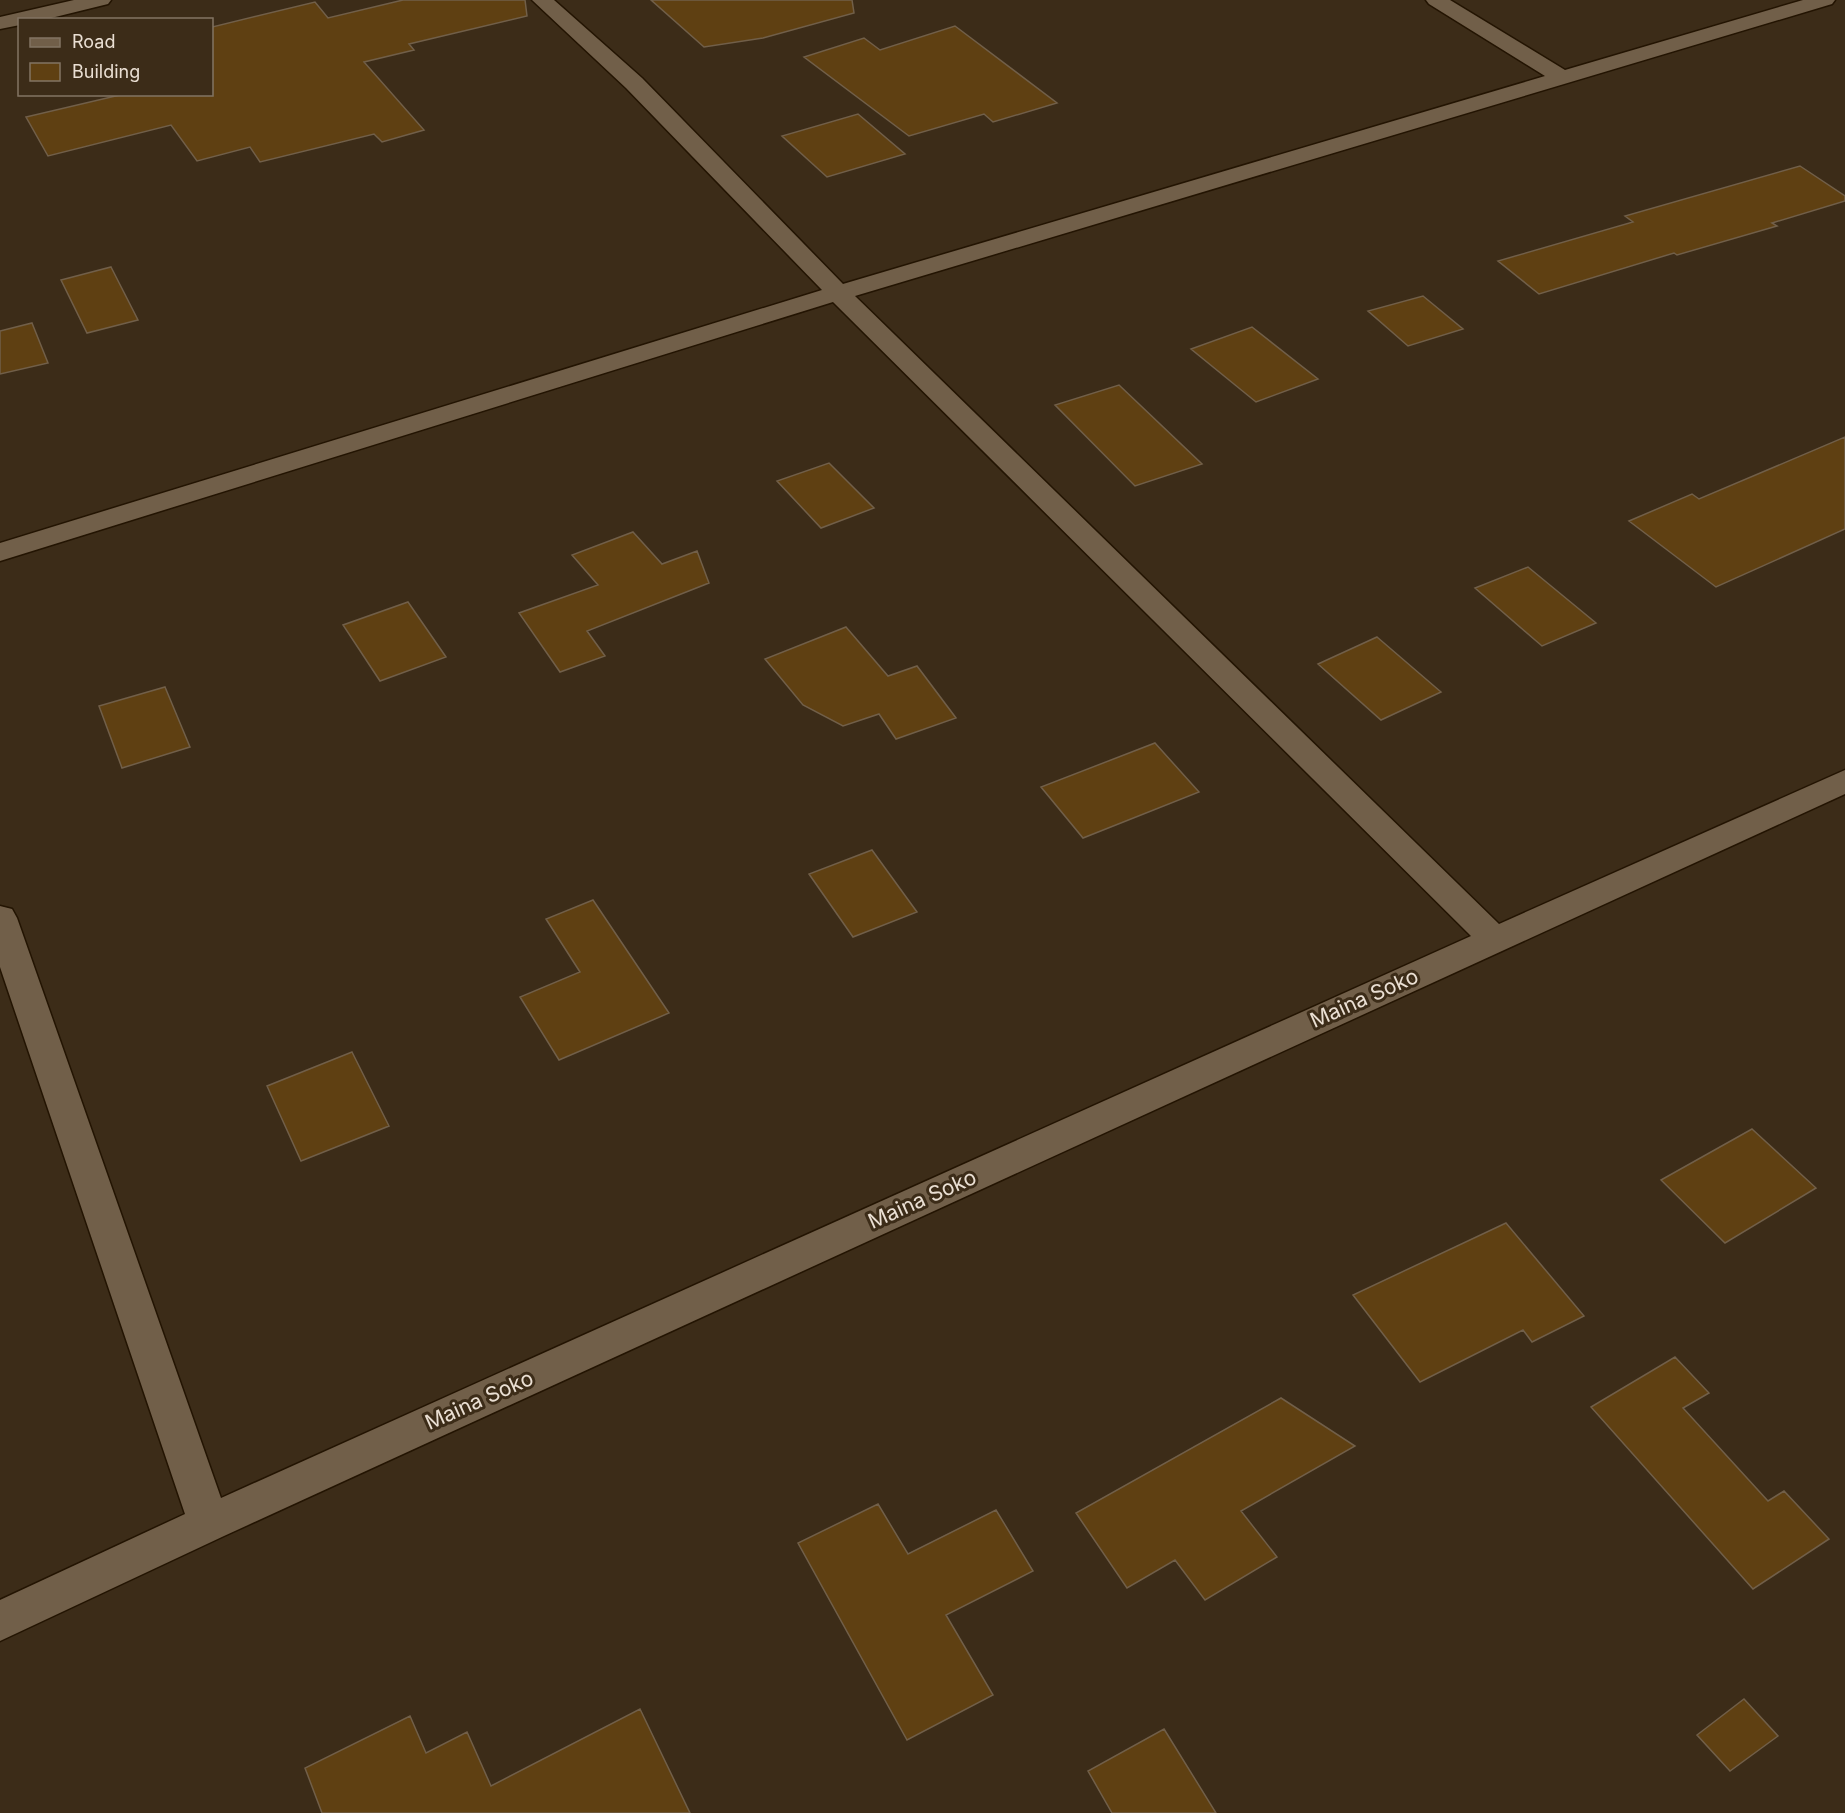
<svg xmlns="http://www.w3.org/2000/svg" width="1845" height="1813" font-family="Inter,sans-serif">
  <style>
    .building { fill: #5f4012; stroke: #715f49; stroke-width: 1.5 }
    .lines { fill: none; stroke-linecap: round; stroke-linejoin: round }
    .minor-casing { stroke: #231402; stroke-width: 3 }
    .minor { fill: #715f49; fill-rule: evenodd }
    .labels { text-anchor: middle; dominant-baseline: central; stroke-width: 6; stroke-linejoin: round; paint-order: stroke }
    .street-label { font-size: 21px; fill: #eadfd3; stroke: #3c2c18 }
  </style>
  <rect width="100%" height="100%" fill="#3c2c18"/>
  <path class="building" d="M403,0H525L527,16L409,44L414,50L364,62L424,130L382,142L374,134L260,162L250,147L197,161L171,125L48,156L26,117L124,94H212V27L315,2L328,18Z
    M651,0H852L854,13L763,38L704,47Z
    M955,26L1057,103L993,122L984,114L909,136L804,57L864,38L880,50Z
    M858,114L905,154L827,177L782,136Z
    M1800,166L1845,196V201L1772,223L1777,226L1677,255L1674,253L1539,294L1498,261L1633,222L1625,216Z
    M111,267L138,320L87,333L61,280Z
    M1423,296L1463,329L1408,346L1368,311Z
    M32,323L48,363L0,374V331Z
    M1252,327L1318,379L1256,402L1191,349Z
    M1119,385L1202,464L1135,486L1055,405Z
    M1845,437V529L1716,587L1629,521L1692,494L1699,499Z
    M829,463L874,508L821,528L777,481Z
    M633,532L662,564L697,551L709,583L587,631L605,656L560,672L519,613L598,585L572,555Z
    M1528,567L1596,623L1542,646L1475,588Z
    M408,602L446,657L380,681L343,625Z
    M846,627L888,676L917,666L956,718L896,739L879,714L843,726L803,705L765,659Z
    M1377,637L1441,692L1381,720L1318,664Z
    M165,687L190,747L122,768L99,706Z
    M1155,743L1199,792L1083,838L1041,787Z
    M872,850L917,912L853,937L809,874Z
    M593,900L669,1013L559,1060L520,997L580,972L546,919Z
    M352,1052L389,1126L301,1161L267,1086Z
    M1752,1129L1816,1188L1725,1243L1661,1180Z
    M1506,1223L1584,1316L1532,1342L1523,1330L1420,1382L1353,1295Z
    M1675,1357L1709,1393L1683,1408L1768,1501L1784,1491L1829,1539L1753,1589L1591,1407Z
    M1281,1398L1355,1446L1241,1511L1277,1557L1205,1600L1175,1560L1127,1588L1076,1513Z
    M878,1504L908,1554L996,1510L1033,1571L946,1615L993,1695L907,1740L798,1543Z
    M1744,1699L1778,1736L1730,1771L1697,1735Z
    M640,1709L690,1813H322L305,1768L410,1716L426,1753L467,1732L491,1786Z
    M1164,1729L1216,1813H1112L1088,1771Z"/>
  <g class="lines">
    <g class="minor-casing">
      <path id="minor" d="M74,0H111L108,4L43,20H20V25L0,29V17Z
        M532,0H554L642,78L843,284L1545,76L1429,4L1426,0H1450L1565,70L1803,0H1835L1832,4L855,296L1499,924L1845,770V794L224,1536L0,1641V1600L185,1514L0,967V906L12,909L17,918L221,1498L1471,936L833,302L0,561V543L822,290L626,88Z"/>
    </g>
    <use href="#minor" class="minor"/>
  </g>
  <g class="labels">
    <g class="street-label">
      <text transform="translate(1364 998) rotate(-24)">Maina Soko</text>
      <text transform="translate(922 1199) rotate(-24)">Maina Soko</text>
      <text transform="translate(479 1400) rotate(-24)">Maina Soko</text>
    </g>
  </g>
  <rect x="18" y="18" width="195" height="78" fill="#3c2c18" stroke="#827463" stroke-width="1.5"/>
  <rect x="30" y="38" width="30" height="9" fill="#715f49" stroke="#827463" stroke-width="1.5"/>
  <text x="72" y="48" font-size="18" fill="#eadfd3">Road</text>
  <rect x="30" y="63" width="30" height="18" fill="#5f4012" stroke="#827463" stroke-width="1.5"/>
  <text x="72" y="78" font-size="18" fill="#eadfd3">Building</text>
</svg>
